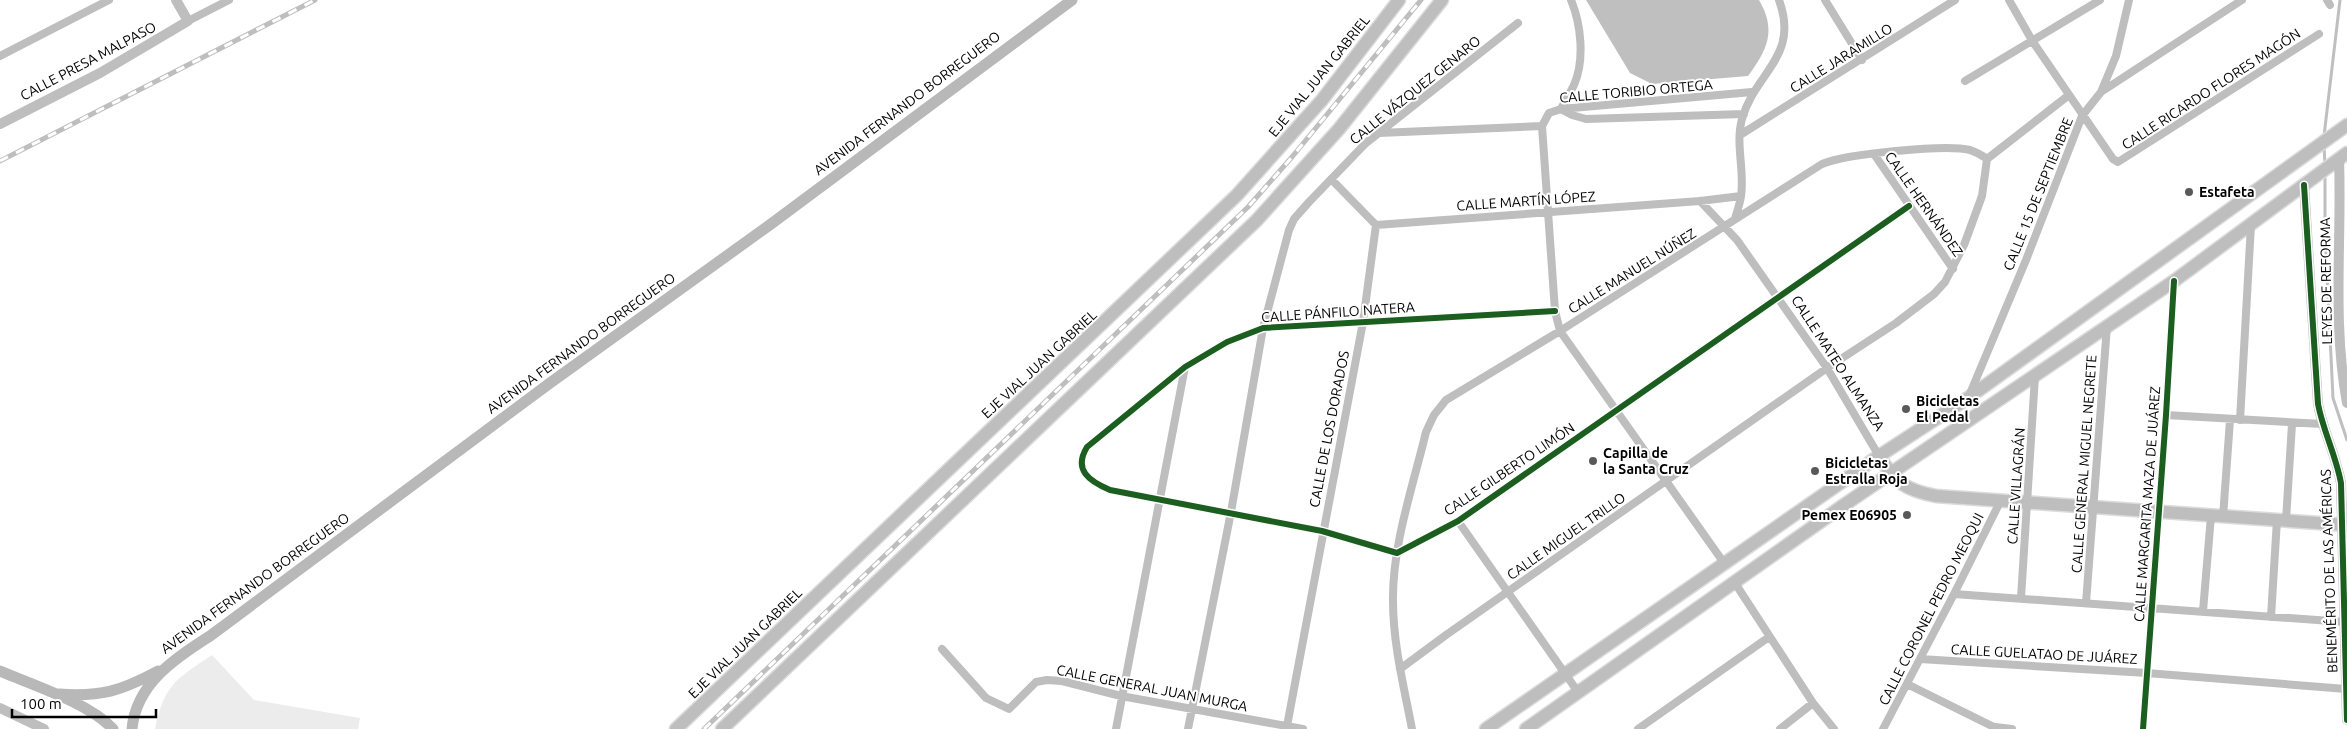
<svg xmlns="http://www.w3.org/2000/svg" width="2347" height="729" font-family="Ubuntu,sans-serif">
  <style>
    .green { fill: #ececec }
    .water { fill: #bfbfbf }
    .lines { fill: none; stroke-linecap: round; stroke-linejoin: round }
    .stream { stroke: #bfbfbf; stroke-width: 3 }
    .primary-casing { stroke: #dbdbdb; stroke-width: 15 }
    .minor { stroke: #bebebe; stroke-width: 8 }
    .tertiary { stroke: #bebebe; stroke-width: 10 }
    .secondary { stroke: #b8b8b8; stroke-width: 11 }
    .primary { stroke: #bebebe; stroke-width: 12 }
    .rail-casing { stroke: #bebebe; stroke-width: 5 }
    .rail { stroke: #fff; stroke-width: 3; stroke-dasharray: 9; stroke-linecap: butt }
    .cycleway-casing { stroke: #fff; stroke-width: 9 }
    .cycleway { stroke: #1b5e20; stroke-width: 6 }
    .poi-dot { fill: #595959; stroke: #fff; stroke-width: 2 }
    .labels { text-anchor: middle; dominant-baseline: central; stroke-width: 4; stroke-linejoin: round; paint-order: stroke }
    .street-label { font-size: 14px; fill: #000; stroke: #fff }
    .poi-label { font-size: 14px; font-weight: bold; fill: #000; stroke: #fff; text-anchor: start }
  </style>
  <rect width="100%" height="100%" fill="#fff"/>
  <path class="green" d="M212,655L254,700L360,718L358,729H155C164,685 176,679 212,655Z"/>
  <path class="water" d="M1586,0H1759C1777,31 1767,50 1748,76L1652,84L1630,73Z"/>
  <g class="lines">
    <path class="stream" d="M2324,136L2340,0
      M2324,145L2325,166
      M2325,175V232L2333,398L2347,440"/>
    <g class="primary-casing">
      <path id="primary" d="M1879,456C1896,483 1905,490 1936,496L2347,525
        M676,729L1237,195L1322,100L1399,0
        M722,729L1257,220L1339,129L1442,0
        M1486,729L1879,456L1968,398L2347,125
        M1526,729L1844,505L2174,281L2347,153"/>
    </g>
    <path class="minor" d="M1825,0L1862,60
      M2009,0L2033,42L2113,159L2118,162L2319,34
      M2327,0L2330,5
      M188,21L229,0
      M0,56L109,0
      M1965,81L2100,0
      M2101,92L2242,0
      M1561,109L1572,115L1586,119L1744,114
      M1561,109C1565,101 1570,93 1574,85C1585,60 1581,24 1571,0
      M1542,126L1555,311L1560,331L1724,563
      M1542,126L1549,113L1561,109L1752,92
      M1379,133L1542,126
      M1740,135L1955,0
      M1874,154L1953,269
      M1331,179L1376,225L1700,201L1741,196
      M1700,201L1737,240L1827,368L1879,456
      M1735,219C1737,211 1740,204 1741,196C1745,171 1735,144 1742,119C1755,72 1800,57 1779,0
      M1555,311L1263,328L1227,342L1185,367L1087,447C1073,470 1089,481 1110,490L1322,531L1397,553L1458,521L1909,206
      M1969,396L2026,260L2082,116L2101,92L2116,56L2129,0
      M2166,415L2322,424
      M2240,420L2251,225
      M2223,517L2230,420
      M2286,520L2292,424
      M1458,521L1578,692
      M1735,583L1813,703L1834,729
      M1954,594L2345,622
      M2021,598L2035,376
      M2086,603L2107,326
      M2203,611L2211,516
      M2271,617L2277,520
      M942,649L986,698L1009,709L1036,682L1047,680L1062,681L1121,696L1303,729
      M1920,659L2147,673L2346,689
      M1400,669L1446,635L1827,368L1896,323L1934,294L1945,282L1964,245L1982,196L1987,159L2069,95
      M1907,684L1998,729
      M1287,726L1363,322L1376,225
      M1995,727L2012,729
      M1116,729L1185,367
      M1188,729L1231,512L1263,328L1289,230L1294,219L1309,202L1366,143L1518,23
      M1412,729C1404,687 1393,644 1393,601C1392,546 1413,486 1426,432L1434,415L1446,400L1560,331L1822,164C1845,154 1946,144 1970,150C1976,152 1982,155 1987,159
      M1638,729L1769,637
      M1780,729L1813,703
      M1883,729L1954,594L2001,500
      M2143,729L2166,415L2174,281"/>
    <path class="tertiary" d="M0,124L100,73L188,21L176,0
      M2339,159C2342,240 2332,322 2347,403
      M2304,185L2318,404C2323,431 2336,455 2341,483L2347,720
      M0,708L44,729"/>
    <path class="secondary" d="M0,671C33,685 89,703 113,729
      M59,694C101,697 121,691 158,671
      M132,729C136,684 175,658 210,636L550,383L771,224L1072,0"/>
    <use href="#primary" class="primary"/>
    <g class="rail-casing">
      <path id="rail" d="M0,161L315,0
        M704,729L1248,207L1292,157L1421,0"/>
    </g>
    <use href="#rail" class="rail"/>
    <g class="cycleway-casing">
      <path id="cycleway" d="M2304,185L2318,404C2323,431 2336,455 2341,483L2347,720
        M1555,311L1263,328L1227,342L1185,367L1087,447C1073,470 1089,481 1110,490L1322,531L1397,553L1458,521L1909,206
        M2143,729L2166,415L2174,281"/>
    </g>
    <use href="#cycleway" class="cycleway"/>
  </g>
  <g class="poi-dot">
    <circle cx="2189" cy="192" r="5"/>
    <circle cx="1906" cy="409" r="5"/>
    <circle cx="1593" cy="461" r="5"/>
    <circle cx="1815" cy="471" r="5"/>
    <circle cx="1907" cy="515" r="5"/>
  </g>
  <g class="labels">
    <g class="street-label">
      <text transform="translate(1841 58) rotate(-32)">CALLE JARAMILLO</text>
      <text transform="translate(88 61) rotate(-28)">CALLE PRESA MALPASO</text>
      <text transform="translate(1319 76) rotate(-51)">EJE VIAL JUAN GABRIEL</text>
      <text transform="translate(2211 89) rotate(-33)">CALLE RICARDO FLORES MAGÓN</text>
      <text transform="translate(1415 90) rotate(-39)">CALLE VÁZQUEZ GENARO</text>
      <text transform="translate(1636 91) rotate(-5)">CALLE TORIBIO ORTEGA</text>
      <text transform="translate(907 103) rotate(-37)">AVENIDA FERNANDO BORREGUERO</text>
      <text transform="translate(2038 194) rotate(-68)">CALLE 15 DE SEPTIEMBRE</text>
      <text transform="translate(1526 201) rotate(-4)">CALLE MARTÍN LÓPEZ</text>
      <text transform="translate(1924 204) rotate(55)">CALLE HERNÁNDEZ</text>
      <text transform="translate(1632 271) rotate(-32)">CALLE MANUEL NÚÑEZ</text>
      <text transform="translate(2326 281) rotate(-91)">LEYES DE REFORMA</text>
      <text transform="translate(1338 312) rotate(-4)">CALLE PÁNFILO NATERA</text>
      <text transform="translate(581 343) rotate(-36)">AVENIDA FERNANDO BORREGUERO</text>
      <text transform="translate(1838 363) rotate(57)">CALLE MATEO ALMANZA</text>
      <text transform="translate(1039 364) rotate(-43)">EJE VIAL JUAN GABRIEL</text>
      <text transform="translate(1329 429) rotate(-79)">CALLE DE LOS DORADOS</text>
      <text transform="translate(2084 464) rotate(-86)">CALLE GENERAL MIGUEL NEGRETE</text>
      <text transform="translate(1509 469) rotate(-34)">CALLE GILBERTO LIMÓN</text>
      <text transform="translate(2016 486) rotate(-86)">CALLE VILLAGRÁN</text>
      <text transform="translate(2147 504) rotate(-86)">CALLE MARGARITA MAZA DE JUÁREZ</text>
      <text transform="translate(1566 536) rotate(-35)">CALLE MIGUEL TRILLO</text>
      <text transform="translate(2329 571) rotate(-92)">BENEMÉRITO DE LAS AMÉRICAS</text>
      <text transform="translate(255 583) rotate(-36)">AVENIDA FERNANDO BORREGUERO</text>
      <text transform="translate(1931 609) rotate(-63)">CALLE CORONEL PEDRO MEOQUI</text>
      <text transform="translate(745 643) rotate(-44)">EJE VIAL JUAN GABRIEL</text>
      <text transform="translate(2044 654) rotate(3)">CALLE GUELATAO DE JUÁREZ</text>
      <text transform="translate(1152 688) rotate(11)">CALLE GENERAL JUAN MURGA</text>
    </g>
    <g class="poi-label">
      <text x="2199" y="192">Estafeta</text>
      <text x="1916" y="401">Bicicletas<tspan x="1916" dy="16">El Pedal</tspan></text>
      <text x="1603" y="453">Capilla de<tspan x="1603" dy="16">la Santa Cruz</tspan></text>
      <text x="1825" y="463">Bicicletas<tspan x="1825" dy="16">Estralla Roja</tspan></text>
      <text x="1897" y="515" text-anchor="end">Pemex E06905</text>
    </g>
  </g>
  <path d="M12 709v8h144v-8" fill="none" stroke="#000000" stroke-width="2.5"/>
  <text x="20" y="709" font-size="15" fill="#000000" stroke="#ffffff" stroke-width="4" paint-order="stroke">100 m</text>
</svg>
